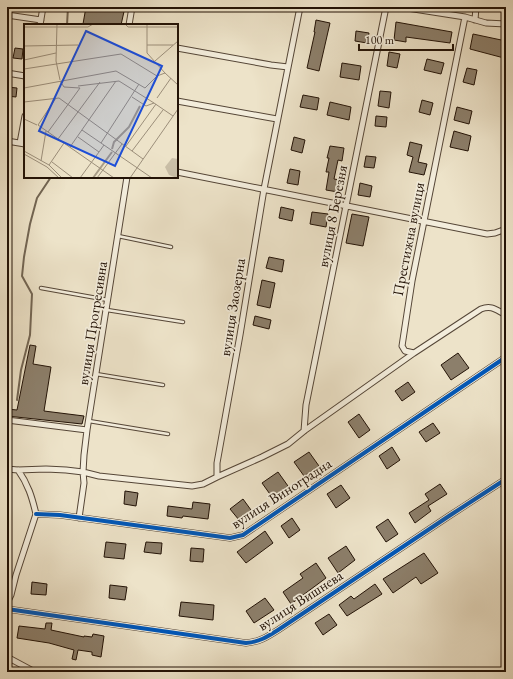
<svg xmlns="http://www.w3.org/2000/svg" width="513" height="679" font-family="'EB Garamond',serif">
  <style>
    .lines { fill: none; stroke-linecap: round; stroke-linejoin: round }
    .stream { stroke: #726553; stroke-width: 2 }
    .building { fill: #8c7f6b; stroke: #221206 }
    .service-casing { stroke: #554637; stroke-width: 4.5 }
    .minor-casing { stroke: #554637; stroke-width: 7 }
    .service { stroke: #f3eddc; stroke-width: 2.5 }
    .minor { stroke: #f3eddc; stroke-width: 5 }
    .cycleway-casing { stroke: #f3eddc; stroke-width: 6 }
    .cycleway { stroke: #0057b8; stroke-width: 4 }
    .labels { text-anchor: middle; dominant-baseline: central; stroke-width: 3.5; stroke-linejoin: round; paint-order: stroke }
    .street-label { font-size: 15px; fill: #221206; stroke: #f3eddc }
    .inset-river { fill: none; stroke: #a89c87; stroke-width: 2 }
    .inset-road { fill: none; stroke: #9c8f7b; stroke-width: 1 }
    .view { fill: #1d4ed8; fill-opacity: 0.15; stroke: #1d4ed8; stroke-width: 2 }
    .inset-edge { fill: none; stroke: #221206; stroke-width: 2 }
  </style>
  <rect width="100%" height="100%" fill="#ede3c9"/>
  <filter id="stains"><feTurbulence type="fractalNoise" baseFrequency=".005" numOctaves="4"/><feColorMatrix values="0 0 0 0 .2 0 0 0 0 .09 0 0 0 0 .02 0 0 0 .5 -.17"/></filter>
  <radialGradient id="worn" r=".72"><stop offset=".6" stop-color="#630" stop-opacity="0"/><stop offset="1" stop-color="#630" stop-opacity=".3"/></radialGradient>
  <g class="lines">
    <path class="stream" d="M67,25L68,7
      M17,400L21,370L30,335L32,294L22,276L24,257L30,224L37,198L51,177"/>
  </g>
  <path class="building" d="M86,7H125L121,25L83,24Z
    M316,20L330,23L319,71L307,68L315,32H314Z
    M396,22L452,32L450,43L406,37V42L394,40Z
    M356,31L369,33L367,43L355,41Z
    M473,34L506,41L504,58L470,49Z
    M15,48L23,49L22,59L13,58Z
    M389,52L400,54L397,68L387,66Z
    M427,59L444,63L441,74L424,70Z
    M342,63L361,66L359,80L340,77Z
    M467,68L477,70L474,85L463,82Z
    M7,87L17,88L16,97L7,96Z
    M380,91L391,92L389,108L378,106Z
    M303,95L319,98L317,110L300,107Z
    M422,100L433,103L430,115L419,112Z
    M330,102L351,107L349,120L327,115Z
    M457,107L472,111L469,124L454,120Z
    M376,116L387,117L386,127L375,126Z
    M454,131L471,136L468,151L450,147Z
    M294,137L305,140L302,153L291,150Z
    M410,142L422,145L418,162L427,164L424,175L409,172L413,157L407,155Z
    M330,146L344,148L342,161L338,160L334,179L340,180L338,192L326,190L329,172H326L329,158H327Z
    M366,156L376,157L374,168L364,167Z
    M290,169L300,171L298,185L287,183Z
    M360,183L372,186L370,197L358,195Z
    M281,207L294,210L292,221L279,218Z
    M312,212L328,214L326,227L310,224Z
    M352,214L369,217L363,246L346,243Z
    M269,257L284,260L282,272L266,268Z
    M262,280L275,283L270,308L257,305Z
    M255,316L271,320L269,329L253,325Z
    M30,345L36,346L33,364L51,367L44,411L84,416L82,424L7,416V409L17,410Z
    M458,353L469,368L451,380L441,365Z
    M408,382L415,392L402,401L395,391Z
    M359,414L370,430L359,438L348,422Z
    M433,423L440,433L426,442L419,432Z
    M392,447L400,460L387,469L379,456Z
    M309,452L319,466L304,476L294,462Z
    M278,472L288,486L272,497L262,483Z
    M440,484L447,494L428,506L431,511L415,523L409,513L429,500L425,494Z
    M341,485L350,498L336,508L327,494Z
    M125,491L138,493L136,506L124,504Z
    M243,499L251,510L239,520L230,509Z
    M193,502L210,504L208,519L183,516L182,518L167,516L168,506L192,509Z
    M292,518L300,530L289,538L281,526Z
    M388,519L398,534L386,542L376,527Z
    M265,531L273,543L246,563L237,552Z
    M106,542L126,544L124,559L104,557Z
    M146,542L162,543L161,554L144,552Z
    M346,546L355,560L338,573L328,558Z
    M191,548L204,549L203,562L190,561Z
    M424,553L438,573L421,584L416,577L393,593L383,579Z
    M316,563L326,578L291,604L283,592L303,578L300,574Z
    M32,582L47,584L46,595L31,594Z
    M375,584L382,594L347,616L339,605L351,596L354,599Z
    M110,585L127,587L125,600L109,598Z
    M265,598L274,610L254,623L246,611Z
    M181,602L214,605L213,620L179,616Z
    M329,614L337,625L323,635L315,623Z
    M46,623H52L51,630L84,637V636L92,637L93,634L104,636L101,657L92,655V652L78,650L76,660L72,659L74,650L49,643L17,638L19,626L45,629Z"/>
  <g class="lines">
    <g class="service-casing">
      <path id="service" d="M118,236L171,247
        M41,288L108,300
        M107,310L183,322
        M96,374L163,385
        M89,421L168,434"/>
    </g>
    <g class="minor-casing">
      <path id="minor" d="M401,7L465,17L486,23L506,24
        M7,15L41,20
        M465,17L412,281L402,346L405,351L414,353L481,309C492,305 496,310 506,315
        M475,20L476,7
        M40,25L43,7
        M129,25L132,7
        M177,48L271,65L288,67
        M7,73L25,76
        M177,101L277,119
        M7,141L25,144
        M20,143L25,116
        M177,172L487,234L495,233L506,229
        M7,420L87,430
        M304,431L306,405L386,7
        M7,469L18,470L46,469L66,470L83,472L99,476L192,486L203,484L217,477L262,457L288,444L304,431L414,353
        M18,470C28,484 32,497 36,514
        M217,477V463L240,335L264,189L300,7
        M36,514L60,515L230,538L243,535L506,357
        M79,518L84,483L83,472L84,455L87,430L127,177
        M7,603L11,595L16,575L36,514
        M7,609L246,643C259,642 267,637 278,630L449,516L506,479
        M7,657L35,672"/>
    </g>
    <use href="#service" class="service"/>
    <use href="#minor" class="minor"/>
    <g class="cycleway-casing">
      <path id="cycleway" d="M36,514L60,515L230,538L243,535L506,357
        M7,609L246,643C259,642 267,637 278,630L449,516L506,479"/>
    </g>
    <use href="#cycleway" class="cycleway"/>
  </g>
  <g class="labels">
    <g class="street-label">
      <text transform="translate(332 216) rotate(-79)">вулиця 8 Березня</text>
      <text transform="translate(408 239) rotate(-79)">Престижна вулиця</text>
      <text transform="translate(232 307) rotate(-81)">вулиця Заозерна</text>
      <text transform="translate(92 323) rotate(-81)">вулиця Прогресивна</text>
      <text transform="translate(281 493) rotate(-33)">вулиця Виноградна</text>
      <text transform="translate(300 600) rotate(-33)">вулиця Вишнева</text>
    </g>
  </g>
  <g transform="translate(24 24)">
    <rect width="154" height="154" fill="#ede3c9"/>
    <path d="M148,134L154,135L153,154L145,151L141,143Z" fill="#cabfa8"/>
    <path class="inset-river" d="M88,125L90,118L105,103L116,82M69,154L88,128"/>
    <path class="inset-road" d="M33,0L32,37L36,56M101,0L104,3H154M123,0V29L141,49M0,3H64L69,0M123,21H149M0,22L54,21M0,36L32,29M131,37L154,17M0,45L97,30L133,52L121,64M133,52L141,49L154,61M54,62L95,57L130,79M0,64L92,47L121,64M108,73L122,82L130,79L149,92M32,74L14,101L90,154M133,74L147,54M0,78L35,74L119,135M0,95L13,101M58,106L128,154M24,108L56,64L40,63L36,57M54,113L75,128L80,121M34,115L76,58M77,119L115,60M102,122L132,80M46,123L92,57M0,127L25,141L38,154M108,127L139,86M0,130L23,143L35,154M17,137L22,107M28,138L49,154M25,141L40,119M56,154L75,128M73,154L98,120M106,154L154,85"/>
    <path class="view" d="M62,7L138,42L91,142L15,107Z"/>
    <rect width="154" height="154" class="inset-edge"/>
  </g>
  <rect width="513" height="679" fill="none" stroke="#ede3c9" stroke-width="24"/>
  <rect x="8" y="8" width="497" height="663" fill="none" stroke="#221206" stroke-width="2"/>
  <rect x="12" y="12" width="489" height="655" fill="none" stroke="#221206"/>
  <path d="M359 44v6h94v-6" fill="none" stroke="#221206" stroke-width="2"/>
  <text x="365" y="44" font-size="12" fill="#221206" stroke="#f3eddc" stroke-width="3" paint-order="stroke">100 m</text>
  <rect width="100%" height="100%" filter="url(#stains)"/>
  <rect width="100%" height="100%" fill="url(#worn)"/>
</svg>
